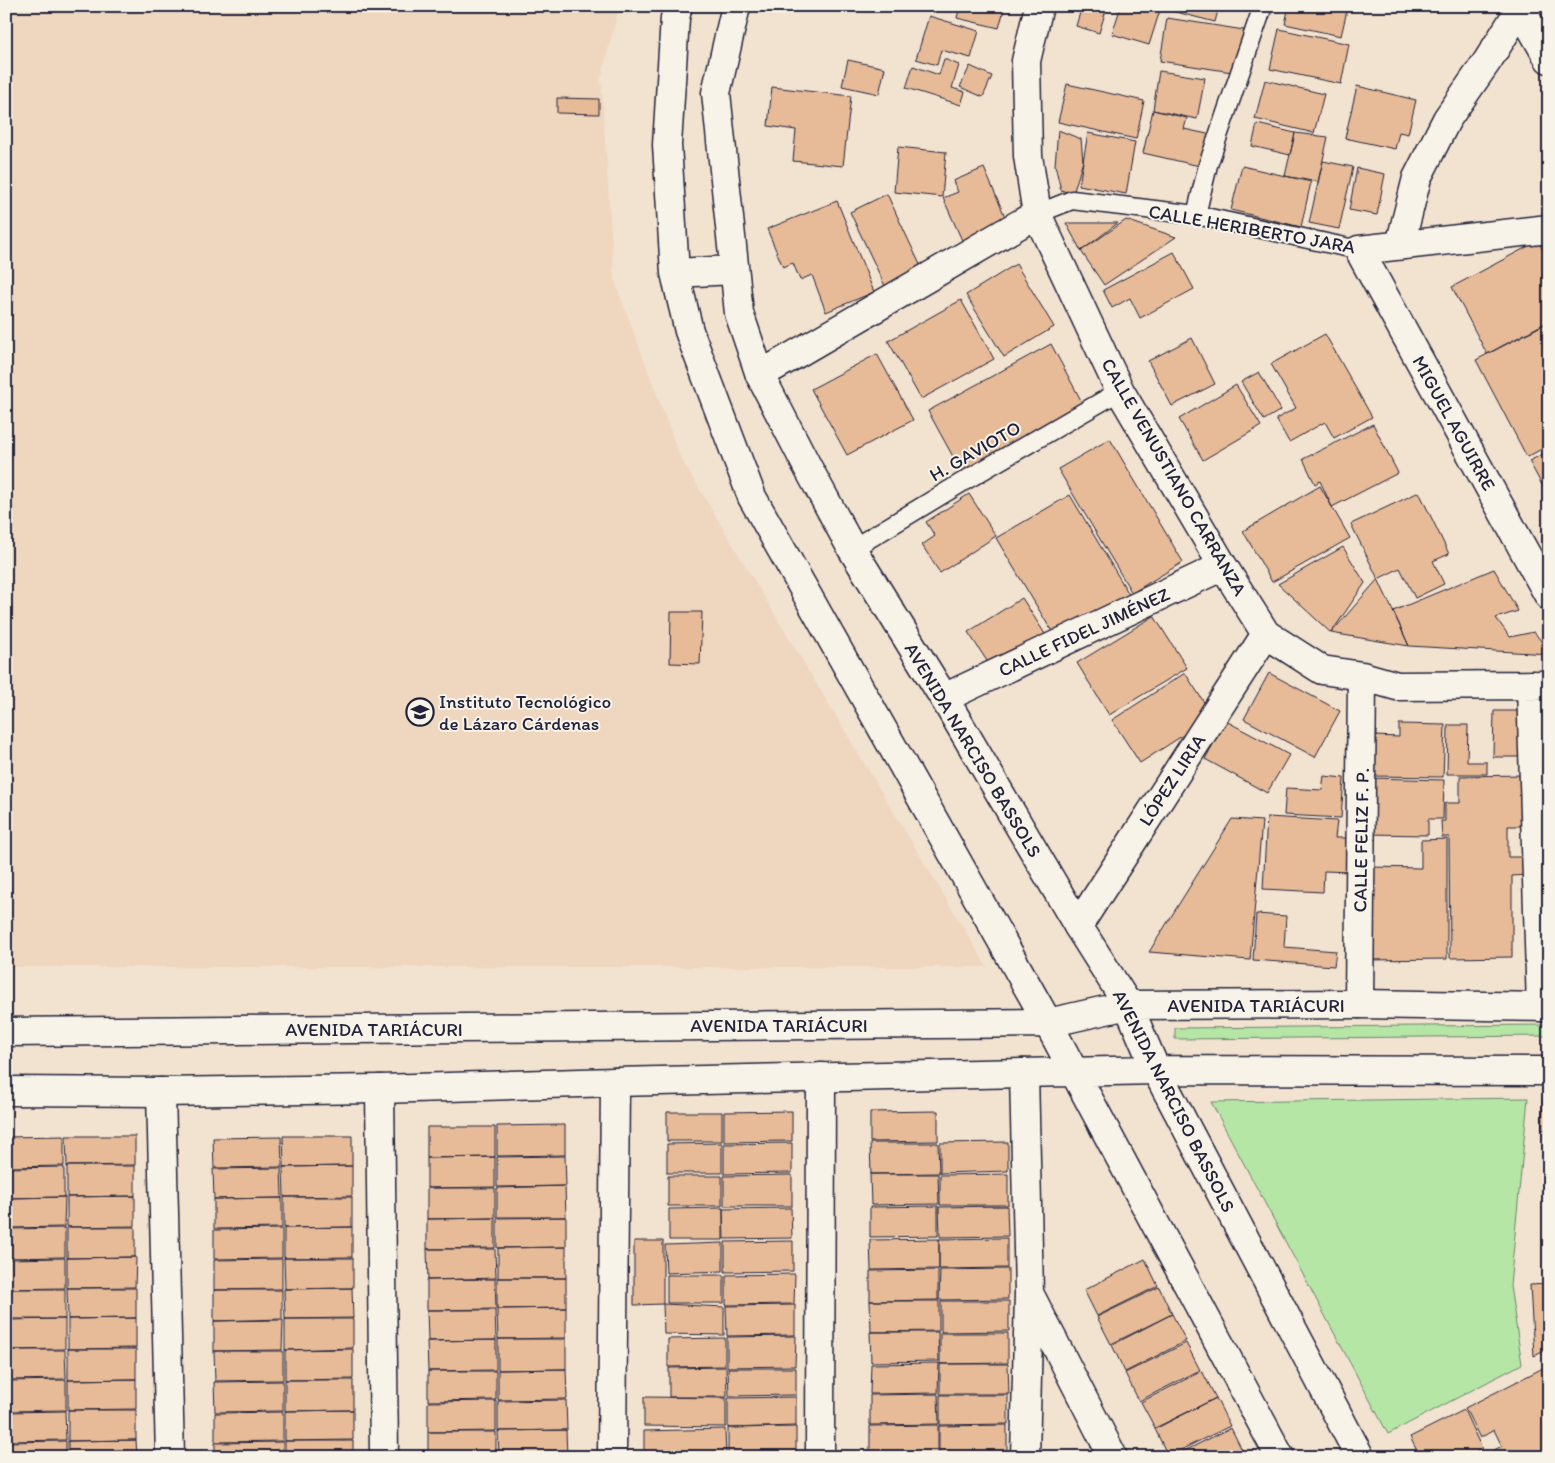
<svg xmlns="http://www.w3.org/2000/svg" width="1555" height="1463" font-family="Itim,sans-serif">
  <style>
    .built { fill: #efd6bf }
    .green { fill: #b5e6a5; stroke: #6c8470 }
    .building { fill: #e7bb98; stroke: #22223b }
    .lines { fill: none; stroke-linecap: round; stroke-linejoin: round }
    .service-casing { stroke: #22223b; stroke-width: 21 }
    .minor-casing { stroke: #22223b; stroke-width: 31 }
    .tertiary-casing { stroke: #22223b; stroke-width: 31 }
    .service { stroke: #f7f3e8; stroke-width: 18 }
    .minor { stroke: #f7f3e8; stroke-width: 28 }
    .tertiary { stroke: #f7f3e8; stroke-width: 28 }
    .labels { text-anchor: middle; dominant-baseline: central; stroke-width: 4; stroke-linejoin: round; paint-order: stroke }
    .street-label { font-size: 19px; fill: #22223b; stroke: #f7f3e8 }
    .poi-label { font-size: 19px; fill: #22223b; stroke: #f7f3e8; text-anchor: start }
  </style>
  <rect width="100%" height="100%" fill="#f2e2d0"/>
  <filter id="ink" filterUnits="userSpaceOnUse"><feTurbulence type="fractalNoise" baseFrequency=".02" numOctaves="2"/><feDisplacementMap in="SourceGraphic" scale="10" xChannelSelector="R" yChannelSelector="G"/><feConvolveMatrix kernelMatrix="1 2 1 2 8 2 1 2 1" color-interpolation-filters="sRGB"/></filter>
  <g filter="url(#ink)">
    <path class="built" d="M6,6H619L601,79L614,279L680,457L987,967H6Z"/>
    <path class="green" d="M1549,1025V1036L1175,1039V1028Z
      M1528,1098L1510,1286L1522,1364L1388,1434L1211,1102Z"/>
    <path class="building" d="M960,6H1005L999,28L957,18Z
      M1082,6L1107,7L1099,33L1076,26Z
      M1121,6L1161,7L1149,45L1112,34Z
      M1165,6H1219L1215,22L1164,9Z
      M1289,6H1348L1341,36L1285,24Z
      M929,16L979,31L971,58L941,50L937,65L916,59Z
      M1167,18L1244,30L1232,72L1160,61Z
      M1279,29L1349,44L1341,84L1270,69Z
      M944,59L959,65L952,88L965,92L961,105L906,88L913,66L939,75Z
      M848,60L885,68L879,94L842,86Z
      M970,66L992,76L983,97L960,87Z
      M1159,71L1205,78L1197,119L1153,110Z
      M1265,80L1324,94L1314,133L1255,119Z
      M1067,84L1144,101L1136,139L1058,122Z
      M1357,86L1416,100L1408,134L1399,132L1395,149L1345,138Z
      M772,87L851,96L843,166L793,161L796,130L768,126Z
      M557,98L599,99V114L557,113Z
      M1153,110L1187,118L1184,129L1212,135L1204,167L1143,153Z
      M1257,124L1295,133L1290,155L1252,146Z
      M1058,130L1081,139L1083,161L1073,194L1061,190L1055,165Z
      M1088,133L1135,142L1126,194L1079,185Z
      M1295,133L1328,137L1318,182L1285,176Z
      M898,147L946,152L942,197L894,192Z
      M1323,161L1353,167L1339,229L1309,223Z
      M1242,166L1311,182L1301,227L1231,210Z
      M984,168L1010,228L965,247L943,198L958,192L953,181Z
      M1357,168L1385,174L1377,215L1349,210Z
      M887,194L922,269L885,286L850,212Z
      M837,201L874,292L826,312L812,275L800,280L793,263L783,267L767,229Z
      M1126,220L1176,237L1104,285L1081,251Z
      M1066,223H1118L1081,251Z
      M1538,241L1549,262V321L1487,354L1452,287Z
      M1174,252L1194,289L1140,318L1130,298L1112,308L1103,290Z
      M1016,264L1054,327L1004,357L966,295Z
      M961,300L994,359L921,399L888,341Z
      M1549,322V445L1527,457L1476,360Z
      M1325,334L1372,417L1334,438L1325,422L1289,442L1276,419L1296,408L1271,364Z
      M1192,338L1215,384L1172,406L1148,361Z
      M1051,344L1084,406L962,473L928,411Z
      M877,354L913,420L847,455L811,389Z
      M1259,372L1281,410L1264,420L1241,382Z
      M1236,385L1261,426L1203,460L1179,419Z
      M1373,424L1398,473L1332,507L1320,481L1315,484L1303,459Z
      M1110,439L1183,562L1132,593L1058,469Z
      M1549,451V498L1529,461Z
      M1320,486L1350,538L1272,582L1243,531Z
      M1419,492L1449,554L1433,561L1444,584L1415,598L1400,568L1378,579L1351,524Z
      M969,494L996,536L940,573L922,545L935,536L926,522Z
      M1070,495L1130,596L1057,640L996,538Z
      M1343,547L1365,583L1331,633L1278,584Z
      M1494,569L1518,611L1496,618L1510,637L1534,632L1549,651V654L1409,646L1393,611Z
      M1378,579L1393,611L1409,646L1331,633Z
      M1022,598L1045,634L991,667L968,632Z
      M671,612H702L700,664L670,663Z
      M1154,616L1187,668L1109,715L1077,663Z
      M1185,673L1213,716L1140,763L1112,720Z
      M1269,673L1340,711L1315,757L1244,719Z
      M1494,711H1526L1525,757H1493Z
      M1226,721L1289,755L1267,793L1205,759Z
      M1399,724L1445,725L1443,777L1373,776L1374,736L1399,737Z
      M1448,725H1468L1467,762H1487V774H1447Z
      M1528,775V826H1508V857H1526L1527,875L1512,876V957L1450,958L1449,837H1442L1441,821H1445V803H1460V776Z
      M1324,776L1344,778L1341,818L1284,815L1286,788L1322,790Z
      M1370,778L1444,780L1443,819H1428V835L1368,834Z
      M1267,817L1337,821L1335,838H1353L1351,872L1324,871L1323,892L1263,889Z
      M1232,819L1262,821L1250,960L1149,952Z
      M1447,839V959L1365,960L1368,867L1421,868V840Z
      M1256,914L1286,916L1284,947L1336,951L1334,966L1253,960Z
      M1543,1099H1549V1130H1542Z
      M792,1111V1141L724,1142V1112Z
      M938,1111V1141L870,1142V1112Z
      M667,1112H722V1141H667Z
      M565,1125V1155L497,1156V1126Z
      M427,1127H495V1157L427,1158Z
      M1545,1132H1549V1283H1546Z
      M64,1136V1166L6,1167V1137Z
      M66,1136H135V1165L67,1166Z
      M283,1136H352V1166L284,1167Z
      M281,1137L282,1167L214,1168L213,1138Z
      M1008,1142V1171L940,1173V1143Z
      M722,1143V1173H667V1144Z
      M792,1143V1173L724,1174V1144Z
      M870,1143H938L939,1173L871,1174Z
      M565,1156L566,1186L497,1187V1157Z
      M495,1157V1187L427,1188V1158Z
      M67,1166H135V1196L67,1197Z
      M352,1166V1196L284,1197L283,1167Z
      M64,1167V1197L6,1198V1168Z
      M281,1168L282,1198L214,1199L213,1169Z
      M870,1174H938L939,1204L871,1205Z
      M1008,1174V1205H940V1175Z
      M792,1175V1206H724V1176Z
      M668,1176H722V1206H668Z
      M565,1186L566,1217H497V1188Z
      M427,1188H495V1218L427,1219Z
      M135,1196V1226L67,1227V1197Z
      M65,1197L64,1227L6,1228V1198Z
      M284,1197H352V1227L284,1228Z
      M282,1198V1228L214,1229V1199Z
      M938,1206V1236L870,1237V1207Z
      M1007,1206L1008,1236L940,1237L939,1207Z
      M723,1208V1240H669V1209Z
      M791,1208L792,1238L724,1239L723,1209Z
      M566,1217V1247L497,1248V1218Z
      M495,1218V1248L427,1249V1219Z
      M67,1227H135V1257L67,1258Z
      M352,1227V1257L284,1258V1228Z
      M65,1228V1257L6,1258V1229Z
      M282,1229V1258L214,1259V1230Z
      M1007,1238V1268L939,1269V1239Z
      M939,1239V1269L871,1270L870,1240Z
      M634,1241H663V1304L634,1305Z
      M793,1241V1271L725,1272V1242Z
      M723,1243V1271L666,1273L665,1245Z
      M566,1247V1278H498V1248Z
      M427,1249H495L496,1278L428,1280Z
      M136,1257L135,1287L67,1288V1258Z
      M65,1258V1288L6,1289V1259Z
      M284,1258H353V1288L285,1289Z
      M282,1259V1289L214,1290V1260Z
      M1145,1259L1158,1286L1097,1316L1084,1290Z
      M1008,1269V1299L939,1300L940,1270Z
      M938,1270V1300L870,1301V1271Z
      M795,1274L794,1304L726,1305V1275Z
      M667,1275H724V1303H667Z
      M497,1278H566V1308L497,1309Z
      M495,1279L496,1309L427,1310V1280Z
      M1549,1284V1349L1534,1356L1530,1285Z
      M1159,1287L1172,1314L1111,1344L1097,1317Z
      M67,1288H136V1318L68,1319Z
      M352,1288L353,1318L285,1319L284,1289Z
      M6,1289H65V1319H6Z
      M214,1290H282V1319L214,1321Z
      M870,1301H939V1331L871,1332Z
      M941,1301H1009V1331L941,1332Z
      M663,1304L724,1307V1335L664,1334Z
      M795,1305V1335L727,1336L726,1306Z
      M566,1308V1338L498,1339L497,1309Z
      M427,1310H495L496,1340L428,1341Z
      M1172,1314L1186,1341L1125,1372L1112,1345Z
      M136,1318V1348L68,1349V1319Z
      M65,1319V1349L6,1350V1320Z
      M285,1319H353V1348L285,1350Z
      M283,1320L282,1350L214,1351V1321Z
      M870,1332H938L939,1361L871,1362Z
      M940,1333H1008V1363L940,1364Z
      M796,1336L795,1366L727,1367V1337Z
      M725,1338V1366L668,1367V1339Z
      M498,1339H566V1369L498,1370Z
      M496,1340V1370L428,1371L427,1341Z
      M1186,1343L1200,1370L1139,1401L1125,1373Z
      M68,1349H136V1379L68,1380Z
      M353,1349V1379L285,1380V1350Z
      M6,1350H65L66,1379L6,1380Z
      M214,1351H283V1380L215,1381Z
      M939,1363L938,1393L870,1394L871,1364Z
      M940,1364H1008L1009,1394H940Z
      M1549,1365V1457H1494L1492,1451L1502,1446L1494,1430L1480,1438L1465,1408Z
      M726,1367L727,1397H669V1368Z
      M728,1368H796V1395L729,1396Z
      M566,1369L567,1399L498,1400V1370Z
      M428,1371H496V1400L428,1401Z
      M1202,1371L1216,1398L1155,1428L1141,1402Z
      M136,1379V1409L68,1410V1380Z
      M66,1380V1410L6,1411V1381Z
      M285,1380H353V1410L285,1411Z
      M283,1381V1411L215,1412L214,1382Z
      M938,1394L939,1424L870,1425V1395Z
      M940,1395H1008V1424L940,1425Z
      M644,1397L726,1398V1427L644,1426Z
      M796,1397V1426L728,1428V1398Z
      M1216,1398L1230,1426L1168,1456L1155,1429Z
      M566,1400L567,1430L498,1431V1401Z
      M496,1401V1431L428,1432V1402Z
      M68,1410H136V1440L68,1441Z
      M353,1410V1440L285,1441V1411Z
      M1464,1410L1482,1449L1476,1452L1478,1457H1420L1410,1437Z
      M65,1411L66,1440L6,1441V1412Z
      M283,1412V1441L215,1442V1413Z
      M938,1425V1455H870V1426Z
      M1007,1425V1455L939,1456V1426Z
      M796,1427V1457H728V1428Z
      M1231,1428L1244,1454L1239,1457H1172Z
      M725,1429L726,1457H644V1431Z
      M566,1430L567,1457H499L498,1431Z
      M428,1432H496V1457H428Z
      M136,1440L137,1457H68V1441Z
      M66,1441V1457H6V1442Z
      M285,1441H353V1457H285Z
      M283,1442V1457H215V1443Z"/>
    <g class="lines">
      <g class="service-casing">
        <path id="service" d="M1037,214L1072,200L1196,215L1359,250
          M1196,215L1208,165L1263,6
          M852,549L966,480L1120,391"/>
      </g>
      <g class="minor-casing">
        <path id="minor" d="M1039,6L1026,61L1028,156L1037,214L1120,391L1223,566L1266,634L1322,670L1362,676L1397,686L1549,685
          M1519,6L1549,59
          M1549,229L1359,250L1549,596
          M1400,245L1417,178L1447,119L1488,60L1520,9
          M760,375L1037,214
          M1531,685L1541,1007
          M944,698L1223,566
          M1078,926L1266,634
          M1359,1004L1362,676
          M1024,1073L1029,1293L1025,1457
          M380,1089L384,1457
          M161,1092L170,1457
          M1031,1297L1113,1457
          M612,1457L615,1082
          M820,1457L821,1077"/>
      </g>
      <g class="tertiary-casing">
        <path id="tertiary" d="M678,6L675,18L667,145L675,273L689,331L752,497L1048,1023L1280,1457
          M736,6L716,93L739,313L760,375L807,466L852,549L944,698L1078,926L1128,1005L1156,1070L1360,1457
          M675,273L734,270
          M6,1032L1048,1023L1128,1005L1359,1004L1549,1007
          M6,1091L161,1092L380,1089L615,1082L1156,1070L1549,1071"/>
      </g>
      <use href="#service" class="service"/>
      <use href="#minor" class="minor"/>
      <use href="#tertiary" class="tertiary"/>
    </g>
  </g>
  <defs>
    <g id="university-ring" transform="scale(1.4375)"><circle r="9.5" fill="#f7f3e8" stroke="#22223b" stroke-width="1.5"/><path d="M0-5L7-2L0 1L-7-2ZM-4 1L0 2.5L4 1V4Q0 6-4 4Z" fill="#22223b"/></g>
  </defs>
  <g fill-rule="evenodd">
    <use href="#university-ring" x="420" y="712"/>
  </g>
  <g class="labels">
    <g class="street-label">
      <text transform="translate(1252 229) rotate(10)">CALLE HERIBERTO JARA</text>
      <text transform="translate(1454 423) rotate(61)">MIGUEL AGUIRRE</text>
      <text transform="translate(975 451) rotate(-30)">H. GAVIOTO</text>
      <text transform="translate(1174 477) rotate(60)">CALLE VENUSTIANO CARRANZA</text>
      <text transform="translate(1084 632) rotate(-25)">CALLE FIDEL JIMÉNEZ</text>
      <text transform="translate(973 750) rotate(59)">AVENIDA NARCISO BASSOLS</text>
      <text transform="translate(1172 780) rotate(-57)">LÓPEZ LIRIA</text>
      <text transform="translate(1361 840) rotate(-89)">CALLE FELIZ F. P.</text>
      <text x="1256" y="1005">AVENIDA TARIÁCURI</text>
      <text x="779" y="1025">AVENIDA TARIÁCURI</text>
      <text x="374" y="1029">AVENIDA TARIÁCURI</text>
      <text transform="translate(1174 1101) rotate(63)">AVENIDA NARCISO BASSOLS</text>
    </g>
    <g class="poi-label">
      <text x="439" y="701">Instituto Tecnológico<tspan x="439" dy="22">de Lázaro Cárdenas</tspan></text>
    </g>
  </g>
  <rect width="1555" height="1463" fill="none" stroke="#f7f3e8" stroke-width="25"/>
  <rect x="12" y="12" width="1530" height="1438" fill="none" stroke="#22223b" stroke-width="2" filter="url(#ink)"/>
</svg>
